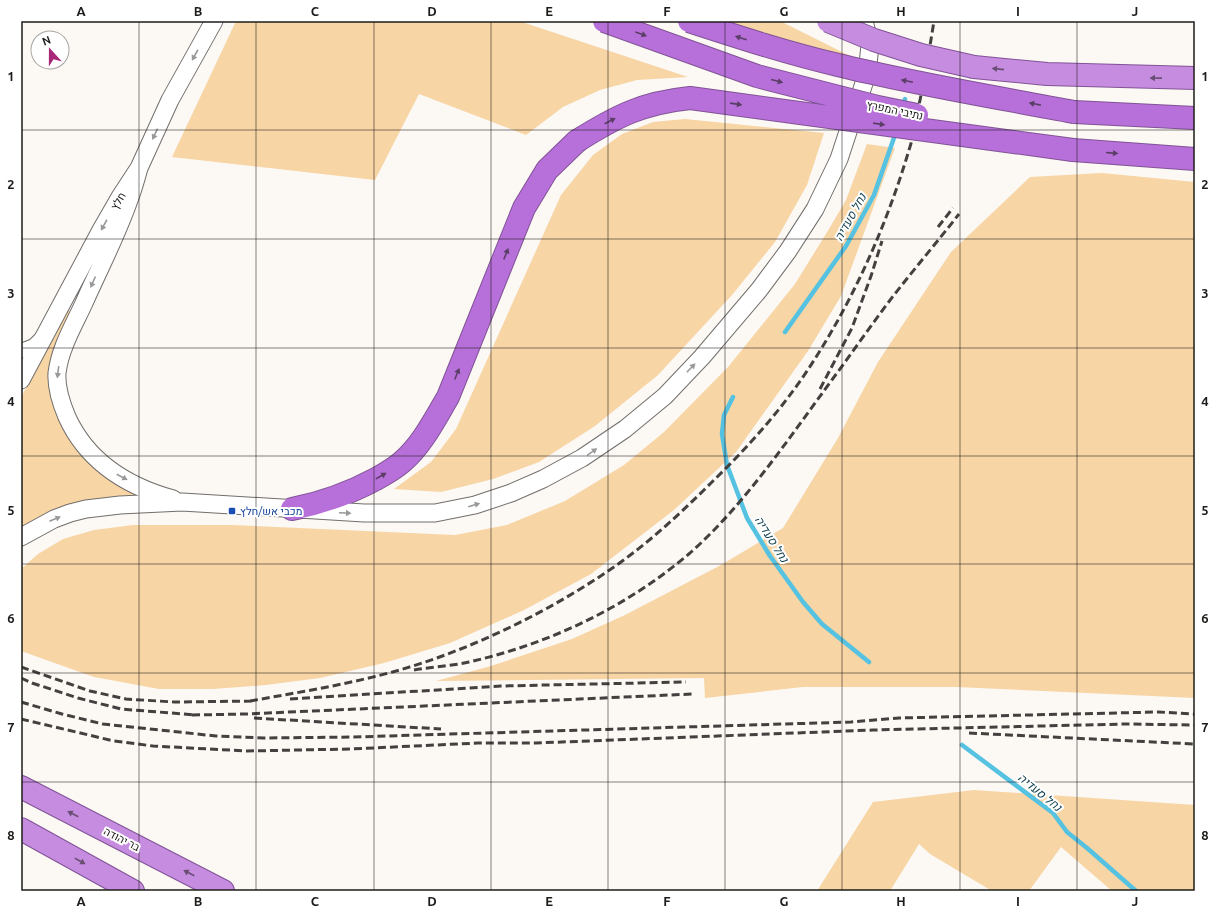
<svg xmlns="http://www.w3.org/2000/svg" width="1216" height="912" font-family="Ubuntu,Heebo,sans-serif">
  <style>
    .green { fill: #f7d5a5 }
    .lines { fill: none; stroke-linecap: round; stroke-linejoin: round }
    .stream { stroke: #56c2e2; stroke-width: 4.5 }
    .minor-casing { stroke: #716e6b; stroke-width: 16 }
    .tertiary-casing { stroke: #716e6b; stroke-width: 19 }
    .trunk-casing { stroke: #815396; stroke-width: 24 }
    .motorway-casing { stroke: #815396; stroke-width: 24 }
    .minor { stroke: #fff; stroke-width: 14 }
    .tertiary { stroke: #fff; stroke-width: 17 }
    .trunk { stroke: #c68ce0; stroke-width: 22 }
    .motorway { stroke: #b770d9; stroke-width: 22 }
    .rail { stroke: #43413f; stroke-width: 3; stroke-dasharray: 8 4; stroke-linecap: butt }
    .trunk-bridge-casing { stroke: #815396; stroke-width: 24; stroke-linecap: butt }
    .motorway-bridge-casing { stroke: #815396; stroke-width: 24; stroke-linecap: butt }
    .trunk-bridge { stroke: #c68ce0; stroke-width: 22 }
    .motorway-bridge { stroke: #b770d9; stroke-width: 22 }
    .oneway { fill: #5b3e66 }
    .oneway2 { fill: #999998 }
    .oneway3 { fill: #694e73 }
    .grid { fill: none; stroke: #1d1c1a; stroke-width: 1; stroke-opacity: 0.55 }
    .transit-dot { fill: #1a4fb4; stroke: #fff; stroke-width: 1.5 }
    .labels { text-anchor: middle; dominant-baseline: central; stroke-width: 4; stroke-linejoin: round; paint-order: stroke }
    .street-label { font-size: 11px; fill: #1d1c1a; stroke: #fff }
    .transit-label { font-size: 11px; fill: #164399; stroke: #fff; text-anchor: start }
    .water-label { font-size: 12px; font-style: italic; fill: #134350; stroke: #fff }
    .neatline { fill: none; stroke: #1d1c1a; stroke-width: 1.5 }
    .grid-label { font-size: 13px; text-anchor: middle; font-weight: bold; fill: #1d1c1a }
  </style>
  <rect width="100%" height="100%" fill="#fcf8f4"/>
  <path class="green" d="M236,21H519L688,77L637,80L600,90L563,107L526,135L419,94L375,180L172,157Z
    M720,21H780L856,59Z
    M685,119L824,133L807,185L775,242L732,295L658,375L595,426L539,462L493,479L441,492L394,489L431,462L456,429L561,195L593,155L622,134L653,122Z
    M867,144L895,148L841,296L808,351L736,452L674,510L591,574L524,610L450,643L384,663L320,678L266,685L213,689H159L94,677L21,651V569L38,554L63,539L94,530L133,525H232L455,535L507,525L565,501L624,465L664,432L728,367L795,284L829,229L846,200Z
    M1102,173L1195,182V698L957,687H803L705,698L704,678L436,681L491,666L572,639L625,615L721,565L783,528L838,438L878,362L951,252L1030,177Z
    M64,308L73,312L59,350L60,417L69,439L81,454L141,494L138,498L21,530V398Z
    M974,790L1195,805V891H1112L1061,847L1029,891H992L930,854L919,844L890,891H817L873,802Z"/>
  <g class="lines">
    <path class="stream" d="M902,107L905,99
      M785,332L846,246L874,195L896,132
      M733,397L724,415L722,434L727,465L747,518L770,556L803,602L822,624L869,662
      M962,745L1053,813L1067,832L1087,848L1136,891"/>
    <g class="minor-casing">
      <path id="minor" d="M21,351L34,346L43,337"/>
    </g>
    <g class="tertiary-casing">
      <path id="tertiary" d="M139,168C136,179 133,190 129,200C117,235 99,269 84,303C74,325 60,348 57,373C56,388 61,403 67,417C87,461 126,486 173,499
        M21,380L101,230L120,197L139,168L170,100L214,21
        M21,537L54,519L70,513L86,509L120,505L182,502L364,513H435L475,505L511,493L543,479L582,458L625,429L665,396L702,357L759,290L788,251L815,209L839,159L867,74L870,45L864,21"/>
    </g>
    <g class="trunk-casing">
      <path id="trunk" d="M974,67L1047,74L1195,78
        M21,787L223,891
        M21,829L133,891"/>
    </g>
    <g class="motorway-casing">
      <path id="motorway" d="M1074,112L1195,118
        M1073,150L1195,159
        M292,509C323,503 348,494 376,479C385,474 394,469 402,462C422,445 435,419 448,397L524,208L547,170L577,141"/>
    </g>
    <use href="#minor" class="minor"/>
    <use href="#tertiary" class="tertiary"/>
    <use href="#trunk" class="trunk"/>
    <use href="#motorway" class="motorway"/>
    <path class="rail" d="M938,227L953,208
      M820,389L852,328L871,276L882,241
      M21,667L90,691L126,699L174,702L256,701
      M414,670C432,667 451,666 469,662C549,644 627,607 690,553C742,507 785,444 826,388C849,357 871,325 894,295C915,268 938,241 959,214
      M21,678L32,683L78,698L121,709L196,715
      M290,699L501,686L686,682
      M250,701C312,690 375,680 434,659C496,637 557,606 611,569C649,543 682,512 714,480C749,446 782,409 809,368C853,301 886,227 909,150C913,138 915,126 917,114C924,83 929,52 934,21
      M21,702L62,714L103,724L216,736L263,738L353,737L851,722L899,718L1158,712L1195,714
      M192,715L246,714L692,694
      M254,718L441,729
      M21,719L114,741L153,746L247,751L350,749L478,743H536L873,730L1126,724L1195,725
      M969,733L1195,744"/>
    <g class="trunk-bridge-casing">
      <path id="trunk-bridge" d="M828,21L874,40L921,55L974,67"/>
    </g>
    <g class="motorway-bridge-casing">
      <path id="motorway-bridge" d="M604,21L757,76L878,107L917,115
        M689,21C738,37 787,53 838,65C915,84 995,97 1074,112
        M577,141C617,116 642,103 690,98L1073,150"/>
    </g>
    <use href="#trunk-bridge" class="trunk-bridge"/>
    <use href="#motorway-bridge" class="motorway-bridge"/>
  </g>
  <defs><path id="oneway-solid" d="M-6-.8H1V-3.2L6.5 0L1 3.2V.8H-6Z"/></defs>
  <g class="oneway">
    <use href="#oneway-solid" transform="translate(641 34) rotate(20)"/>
    <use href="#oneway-solid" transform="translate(741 38) rotate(-162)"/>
    <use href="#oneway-solid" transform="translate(777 81) rotate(15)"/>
    <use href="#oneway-solid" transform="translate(907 81) rotate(-168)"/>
    <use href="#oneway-solid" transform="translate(736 104) rotate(8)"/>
    <use href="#oneway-solid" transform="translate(1035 104) rotate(-169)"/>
    <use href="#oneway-solid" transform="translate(610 121) rotate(-28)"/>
    <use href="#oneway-solid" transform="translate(879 124) rotate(8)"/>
    <use href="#oneway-solid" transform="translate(1112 153) rotate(5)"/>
    <use href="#oneway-solid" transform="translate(506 254) rotate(-68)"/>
    <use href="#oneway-solid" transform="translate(457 374) rotate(-68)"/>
    <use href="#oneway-solid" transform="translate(381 476) rotate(-29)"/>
  </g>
  <g class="oneway2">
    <use href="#oneway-solid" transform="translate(195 55) rotate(119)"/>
    <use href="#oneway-solid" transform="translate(155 134) rotate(115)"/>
    <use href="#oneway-solid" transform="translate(104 225) rotate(119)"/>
    <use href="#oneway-solid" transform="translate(93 282) rotate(114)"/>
    <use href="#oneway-solid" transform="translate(691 368) rotate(-46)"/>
    <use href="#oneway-solid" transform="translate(58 372) rotate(97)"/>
    <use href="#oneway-solid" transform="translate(592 452) rotate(-35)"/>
    <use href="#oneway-solid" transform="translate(122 477) rotate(28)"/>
    <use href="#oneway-solid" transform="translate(474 505) rotate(-16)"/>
    <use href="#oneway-solid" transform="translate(345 513) rotate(2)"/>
    <use href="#oneway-solid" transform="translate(55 519) rotate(-23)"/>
  </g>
  <g class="oneway3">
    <use href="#oneway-solid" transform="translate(998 69) rotate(-174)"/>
    <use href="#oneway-solid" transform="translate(1156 78) rotate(-179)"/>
    <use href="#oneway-solid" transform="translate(73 814) rotate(-153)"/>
    <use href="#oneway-solid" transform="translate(80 861) rotate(29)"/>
    <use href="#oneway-solid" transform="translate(189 873) rotate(-153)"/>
  </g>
  <path class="grid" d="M139,21V891M256,21V891M374,21V891M491,21V891M608,21V891M725,21V891M842,21V891M960,21V891M1077,21V891M21,130H1195M21,239H1195M21,348H1195M21,456H1195M21,564H1195M21,673H1195M21,782H1195"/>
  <rect class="transit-dot" x="228" y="507" width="8" height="8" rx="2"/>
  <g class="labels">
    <g class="street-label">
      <text transform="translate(895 110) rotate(12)">נתיבי המפרץ</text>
      <text transform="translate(118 201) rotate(-59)">חלץ</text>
      <text transform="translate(122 839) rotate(27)">בר יהודה</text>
    </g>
    <g class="transit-label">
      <text x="240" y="511">מכבי אש/חלץ</text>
    </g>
    <g class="water-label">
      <text transform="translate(850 217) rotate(-61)">נחל סעדיה</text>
      <text transform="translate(772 539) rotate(58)">נחל סעדיה</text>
      <text transform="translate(1040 792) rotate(39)">נחל סעדיה</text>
    </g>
  </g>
  <rect width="1216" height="912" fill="none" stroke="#ffffff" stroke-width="44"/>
  <g transform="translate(50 50) rotate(339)"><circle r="19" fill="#ffffff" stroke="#a5a4a3"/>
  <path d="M0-3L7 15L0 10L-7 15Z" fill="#a82877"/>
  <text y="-6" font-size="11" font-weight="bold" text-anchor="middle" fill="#1d1c1a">N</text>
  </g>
  <rect x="22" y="22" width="1172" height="868" class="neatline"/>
  <g class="grid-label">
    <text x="81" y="16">A</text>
    <text x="198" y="16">B</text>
    <text x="315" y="16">C</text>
    <text x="432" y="16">D</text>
    <text x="549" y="16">E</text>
    <text x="667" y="16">F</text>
    <text x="784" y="16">G</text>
    <text x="901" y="16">H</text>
    <text x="1018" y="16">I</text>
    <text x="1135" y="16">J</text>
    <text x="11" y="81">1</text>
    <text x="1205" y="81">1</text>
    <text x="11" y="189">2</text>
    <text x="1205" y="189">2</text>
    <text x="11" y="298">3</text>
    <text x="1205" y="298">3</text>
    <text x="11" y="406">4</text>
    <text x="1205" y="406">4</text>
    <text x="11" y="515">5</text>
    <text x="1205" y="515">5</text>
    <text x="11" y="623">6</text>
    <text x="1205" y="623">6</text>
    <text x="11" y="732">7</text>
    <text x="1205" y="732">7</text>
    <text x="11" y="840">8</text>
    <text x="1205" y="840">8</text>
    <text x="81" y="906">A</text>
    <text x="198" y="906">B</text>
    <text x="315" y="906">C</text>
    <text x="432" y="906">D</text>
    <text x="549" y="906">E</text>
    <text x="667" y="906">F</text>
    <text x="784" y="906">G</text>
    <text x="901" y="906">H</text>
    <text x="1018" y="906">I</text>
    <text x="1135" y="906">J</text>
  </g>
</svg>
